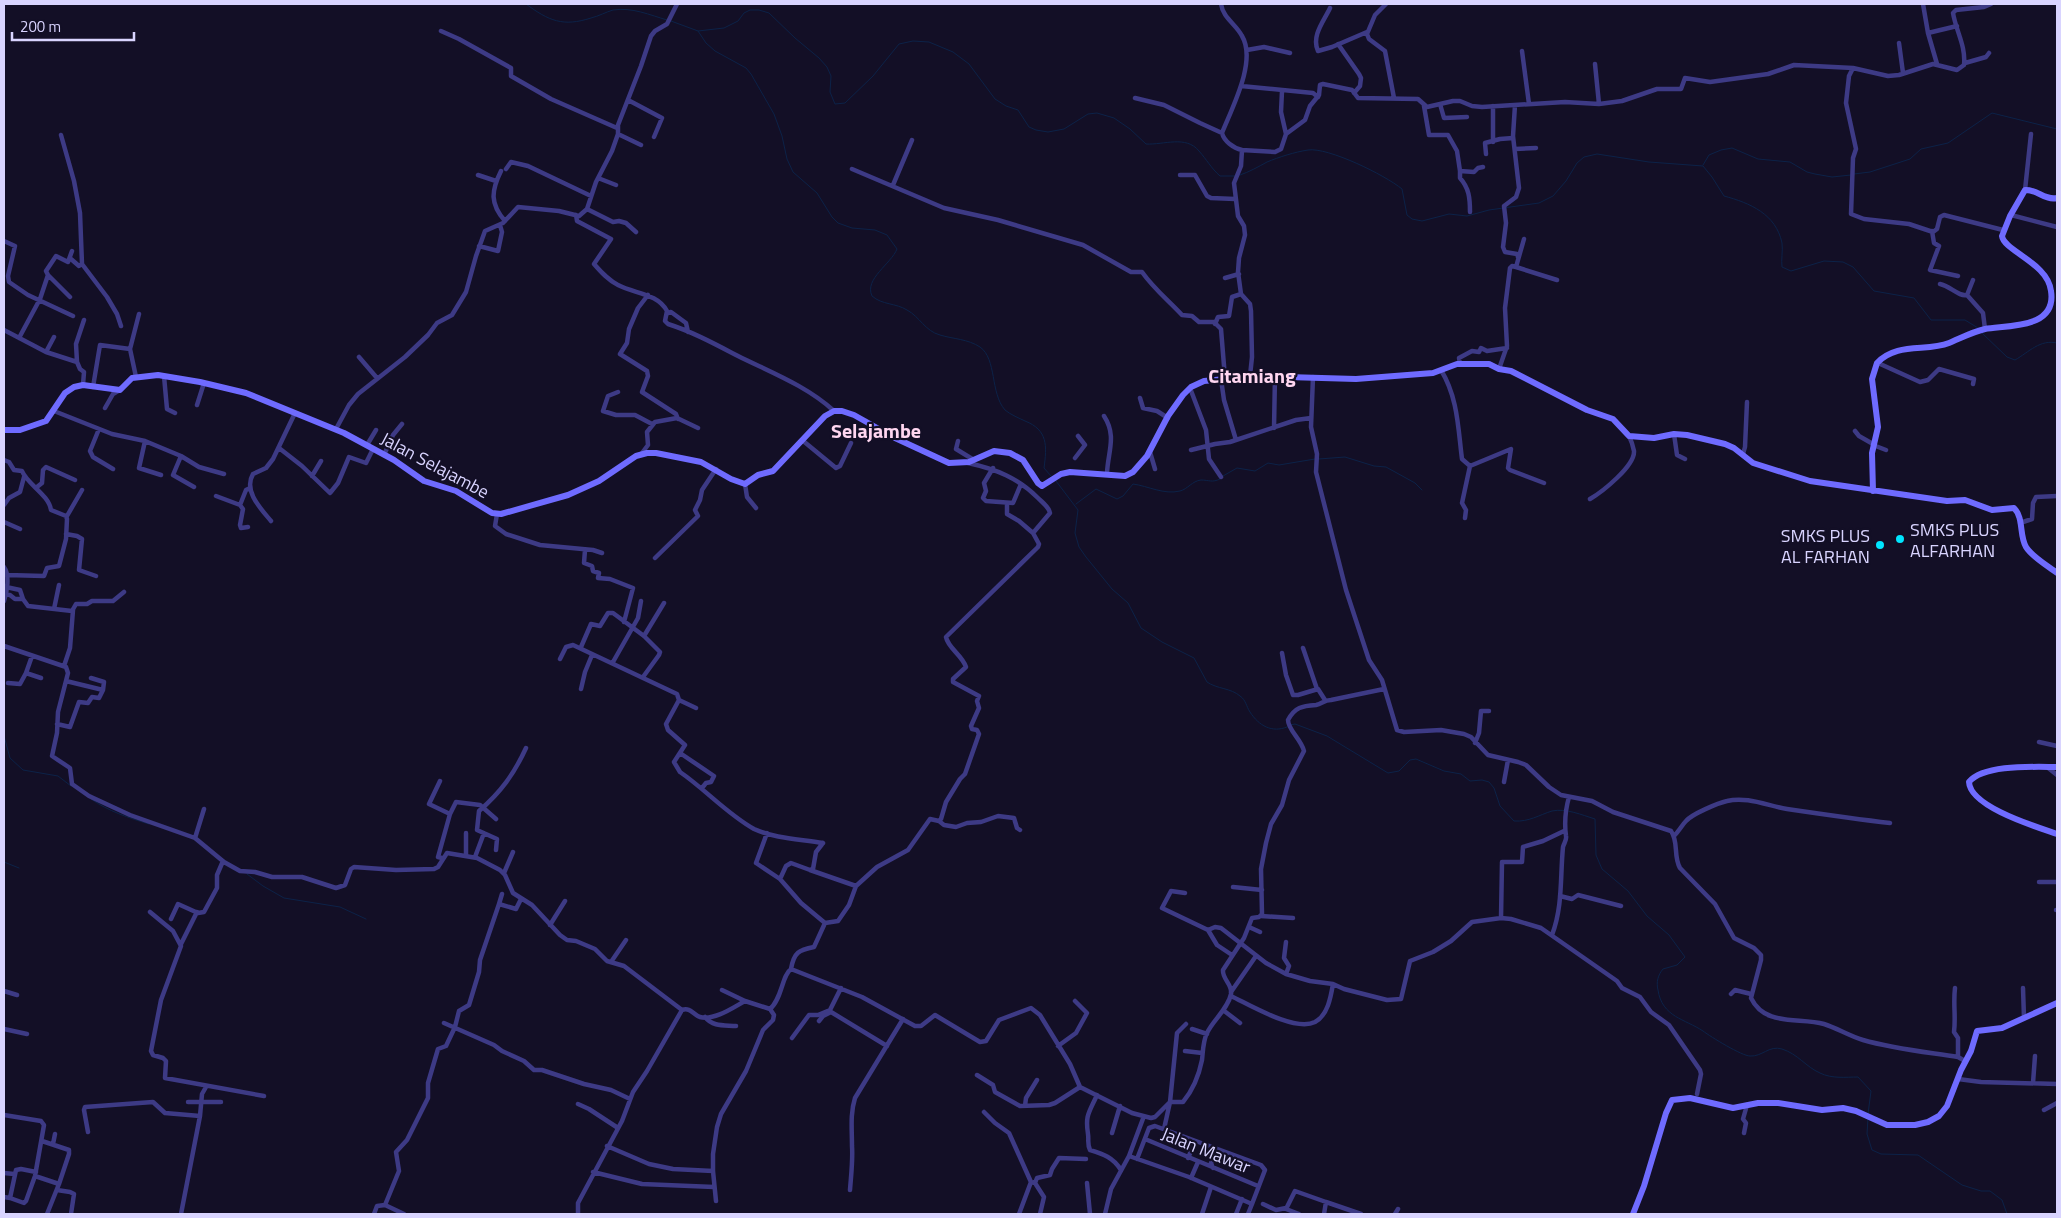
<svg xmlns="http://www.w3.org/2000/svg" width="2061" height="1218" font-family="'Titillium Web',sans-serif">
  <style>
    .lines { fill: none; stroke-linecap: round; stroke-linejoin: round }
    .stream { stroke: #0c2248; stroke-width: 1 }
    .street { stroke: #3d3a85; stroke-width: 4.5 }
    .secondary { stroke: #6f6bff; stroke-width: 6 }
    .poi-dot { fill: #00e5ff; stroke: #130f26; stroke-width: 2 }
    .labels { text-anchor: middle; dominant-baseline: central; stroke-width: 4.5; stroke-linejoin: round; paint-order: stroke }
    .street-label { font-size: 18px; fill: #d9d4ff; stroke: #130f26 }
    .poi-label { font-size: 18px; fill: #d9d4ff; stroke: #130f26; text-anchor: start }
    .quarter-label { font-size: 20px; font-weight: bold; fill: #ffd6f0; stroke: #130f26 }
  </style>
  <rect width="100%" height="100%" fill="#130f26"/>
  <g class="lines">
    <path class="stream" d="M526,4C549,21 563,27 591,18C599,16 606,12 613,10C632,7 650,15 667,20
      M671,21L698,31L724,28L738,21L744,13L750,10H759L769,13L795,38L819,58L827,67L831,76L830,92L835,104L845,103L873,76L899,44L913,41L929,42L953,52L969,64L995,99L1006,106L1018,110L1029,127L1036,130L1048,132L1064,129L1088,114L1097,113L1114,118L1130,129L1146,144C1164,145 1186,135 1199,151C1207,160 1211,168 1220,176H1236
      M698,31L706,43L715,51L746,68L751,74L774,114L782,136L787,159L793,172L817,193L832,217L838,223L852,228L875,230L887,235L897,249C891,264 864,279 872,296C882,305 896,303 907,310C920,317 925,331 940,335C953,339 968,339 980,347C997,359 990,393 1005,410C1011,415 1019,418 1025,421C1048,430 1047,446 1044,468L1051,476
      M1703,165L1709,155L1721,150L1732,148L1758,159L1790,162L1807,172L1815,174L1832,177L1851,175
      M1854,174L1870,172L1910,159L1921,149L1948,143L1992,113L2057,129
      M1240,175C1249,172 1258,167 1267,162C1279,157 1295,152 1308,150C1328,147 1385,175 1402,189L1407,215L1412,219L1422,221L1449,214L1467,216L1489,210L1539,203L1553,196L1566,181L1577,163L1584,157L1597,154L1649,162L1703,166L1712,177L1724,196C1750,203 1776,214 1782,243C1783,251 1781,260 1782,267L1791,271L1824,261L1843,262L1853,267L1874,291L1914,298L1931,320H1965L1978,328
      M1982,333L2007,357L2015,360C2029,352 2040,339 2057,343
      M1319,459L1345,457L1374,466L1386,467L1415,483L1422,490
      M1223,476L1237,468L1255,471L1268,463L1279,465L1315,459
      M1056,481L1078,510L1075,533L1079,547L1086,557L1112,589L1128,603L1141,628L1162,642L1194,658L1207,682C1217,689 1231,688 1240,696C1246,700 1246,706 1250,712C1259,726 1272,733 1287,727
      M1076,504L1096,489L1117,499L1123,496L1133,484C1148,486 1164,495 1180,491C1188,489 1192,481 1201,480C1209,480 1212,483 1220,479
      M1290,725L1295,724L1327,736L1388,773L1399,771L1410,760L1416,759L1444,771L1461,774L1470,781L1482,780L1489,782L1494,788L1500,806L1514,821C1529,822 1539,815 1552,811C1566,808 1582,815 1595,819L1596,855L1602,869L1628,891L1647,916L1669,935L1685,957L1677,965L1663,969C1658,975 1656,982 1658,990C1662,1017 1685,1019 1703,1031C1711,1037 1742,1056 1750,1056C1762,1057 1769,1045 1782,1049C1798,1054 1806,1067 1820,1073C1832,1079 1846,1077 1858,1077L1871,1091L1868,1114
      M4,736L10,758L23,770L58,776L71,786
      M91,799C108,811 129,818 149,824
      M4,862L19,868
      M247,874L263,886L284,898L340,907L366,919
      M1868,1118L1867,1134L1872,1150L1881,1154L1918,1155L1962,1185L1981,1191H1990L2002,1200L2007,1214"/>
    <path class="street" d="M1221,4C1223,18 1236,24 1242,36C1257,61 1232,108 1222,133C1224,141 1233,148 1242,150L1241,166L1234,183L1238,216L1244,226L1245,235L1239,258L1238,272L1241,294L1250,304L1251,311L1252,357L1250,376
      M1386,4L1375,15L1367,34L1369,39L1385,51L1394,98
      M1923,4L1928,33L1937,64
      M1330,8C1324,21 1311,36 1318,51L1332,47L1367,32
      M441,31L459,39L511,68V76L551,99L617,128
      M1928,33L1957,26
      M1899,43L1903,73
      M1338,44L1359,74L1361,78L1360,86L1354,93
      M1247,50L1264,47L1290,53
      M1522,51L1529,104
      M1965,63L1986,57L1989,53
      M1595,64L1599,104
      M1853,68L1849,76L1846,103L1856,149L1853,158L1851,214L1864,219L1909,224L1933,232L1937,229L1940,217L1944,215L2003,230
      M1241,86L1313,93L1318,97
      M1282,91L1281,112L1286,134
      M1135,98L1164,105L1200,123L1222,133
      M628,100L662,118L654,137
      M1440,104L1444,118L1467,117
      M1515,105L1513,136L1519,188L1516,197L1504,206L1506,223L1503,247L1505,252L1517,254L1518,257
      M1424,106L1429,135H1448L1457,151L1460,171
      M618,134L641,145
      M61,135L74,181L80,213L82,264L107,297L117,314L121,326
      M1493,142V106
      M1515,149L1536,148
      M1242,150L1275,152L1281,149L1286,134L1305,120L1310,106L1319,95L1320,85L1323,84L1352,90L1358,98L1418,99L1427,107L1453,101H1460L1472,106L1482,107L1565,102L1599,104L1622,101L1657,89H1681L1685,78L1710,82L1768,74L1794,65L1853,68L1888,76L1899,75L1933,64L1957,70L1964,65C1966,46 1956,31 1953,13L1956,10L1984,7L1991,4
      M1486,154L1485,143L1500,139L1513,138
      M506,169L511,162L528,166L591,196
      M852,169L944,208L998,220L1083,245L1131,272H1142C1154,289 1168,300 1182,315L1192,316L1199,322H1214L1221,329L1225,378
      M501,171C491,191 490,204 505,221
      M478,175L496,181
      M1180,175H1195L1207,196L1211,198L1235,199
      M598,178L616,185
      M893,185L912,140
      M2025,190L2031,134
      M587,209L613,222L619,221L626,223L636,232
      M1470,212C1470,198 1469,188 1460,178V171L1474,172L1478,168L1483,167
      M576,215L577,221L611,239L594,264C601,272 608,280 618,285C635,294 657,293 667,311L665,321L668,324C693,332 715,344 738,356C770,372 807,386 834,411
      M2011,215L2057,227
      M1932,231L1934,243L1939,246L1930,270L1958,276
      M4,241L15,246L8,276L9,282L28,295L73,316
      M479,246L498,251L502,232L500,225
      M71,259L79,266L82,264
      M1516,267L1557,280
      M48,275L70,297
      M1225,278L1239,274
      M1973,280L1967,295L1983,313L1985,329
      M1940,284C1950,286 1959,297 1967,295
      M648,295L638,308L629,329L627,343L620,354L647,371L648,376L642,392L676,414L678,419
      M668,313L671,312L686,323L688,332
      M1215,324L1218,317L1229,316L1232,297L1241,294
      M4,330L46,352L77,362L80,369L84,372L83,385
      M19,338L40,299L48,275L46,271L56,256L68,262L72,251
      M46,352L54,337
      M359,357L377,378
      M77,362L76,344L84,320
      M1878,363L1920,382L1928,380L1939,369L1974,379L1973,384
      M1460,364L1459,358L1472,351L1479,352L1481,348L1487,351L1507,348
      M1499,369L1507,346L1505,308L1510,268L1512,266L1516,267L1524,239
      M1441,370C1458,398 1458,428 1462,459L1470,466L1462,503L1466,510L1465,518
      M164,376L167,409L175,413
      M136,377L130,349L139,314
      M1313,377L1311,427L1317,454L1316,472L1346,590L1369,660L1382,680L1397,730L1404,732L1441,730L1464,734L1471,737L1488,755L1518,762L1526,765L1549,787L1561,795L1592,801L1613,812L1671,831C1679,842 1673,856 1680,868L1715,904L1734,938L1754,948L1761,955V960L1751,998C1765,1027 1799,1017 1824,1024C1837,1028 1849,1036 1863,1040C1894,1049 1926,1052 1958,1057L1965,1061
      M1221,379L1224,400L1236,440
      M93,387L100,345L130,349
      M1190,388L1206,430L1209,459L1221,477
      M618,392L608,396L603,411L616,415H635L652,424
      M1140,398L1143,408L1157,411L1168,418
      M197,405L204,383
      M105,408L113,394L118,391
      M54,411L112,434L145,441L181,456L199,467L224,474
      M1104,416C1117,436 1108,451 1107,473
      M1274,428L1275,376
      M99,429L90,451L93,457L113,469
      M336,429L349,405L358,394L405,357L428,335L437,323L452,315L466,292L476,256L485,231L503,223L518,207L559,211L579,216L587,209L596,182L612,151L618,134V125L641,66L651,36L655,31L667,24L677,4
      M1855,431L1859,436L1873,444
      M1674,434L1677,455L1685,459
      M802,440L836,468L840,466L851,443
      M145,441L139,468L161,475
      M958,441L956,449L974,460
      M367,445L376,430
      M1873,445L1886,450
      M279,448L302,466L330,493L338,483L349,457L366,463L373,449
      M1191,450L1215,444L1230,442L1296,420L1311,418
      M1150,452L1155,469
      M642,453L648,445L647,432L655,422L677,418L698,428
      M1743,454L1745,447L1747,402
      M384,455L393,435L402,424
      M181,456L173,475L194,487
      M1075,458L1085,445L1078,436
      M4,460L9,462L14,470L22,471C27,484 49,495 51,510L66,516L67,519L66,539L59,566L47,568L44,576L7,575
      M1470,466L1511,449L1508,468L1510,470L1544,483
      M993,468L984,483L986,491L983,498L986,501L1013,503L1021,484
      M312,476L321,461
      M745,484L747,497L756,508
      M37,487L42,483L43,470L46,467L75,480
      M216,496L240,505L246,490L250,488
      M1590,499C1602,492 1635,466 1634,451C1633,446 1631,440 1629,436
      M1007,503V514L1019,521L1033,533
      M4,505L9,498L20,492L24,477
      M240,505L243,509L240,525L241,528L248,527
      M497,514L495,526L506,534L540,545L593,550L602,553
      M67,516L82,490
      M271,521C261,509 243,491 253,474L266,468L273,459L295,413
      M4,522L20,529
      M2020,523L2032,519L2033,503L2036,497L2057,496
      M66,534L77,536L82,539L79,570L96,576
      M585,550L584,563L592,566L593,571L599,573L598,578L610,579L633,588L624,622
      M655,558L698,516L695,510L700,500L702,490L716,469
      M4,567C10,575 7,592 4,601
      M6,587L20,590L23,599
      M4,594L10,595L15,599H23L28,606L72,611L76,604H87L92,601H113L124,592
      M54,609L59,585
      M644,636L664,603
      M4,646L66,667L68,673L58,712L57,733L52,756L70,768L72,784L89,796L130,815L195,838L224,862L240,871L255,872L272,877H302L336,888L345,885L351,869L354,867L396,870L434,869L438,867L447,853L477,858L500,870L505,875L513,893L532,905L560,935L567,940L576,941L595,949L607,961L624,966L682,1010
      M581,647L591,624L600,626L608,613H613L644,636L660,652L659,655L643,677
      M1303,648L1317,689
      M1282,653L1286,675L1293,695H1298L1318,689L1325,700
      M32,656L26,673L41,678
      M560,659L566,647L573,645L677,694L679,700L666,724L668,730L685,745L674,762L680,772C705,789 727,814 754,829C776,839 800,839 823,843
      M613,662L638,618L641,601
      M64,666L70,648L73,610
      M66,681L103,690
      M8,683L20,684L26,673
      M581,689L585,672L592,655
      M679,700L696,708
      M57,724L70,727L79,702L88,703L92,697L99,698L103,690L104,682L91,678
      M2039,742L2057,746
      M1475,743L1479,733L1481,711H1489
      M680,753L714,776L711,782L706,783L702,788
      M2047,767L2057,775
      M440,781L429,804L450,814L438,857L442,858
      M1504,782L1508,760
      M450,814L456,802L480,805L496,819
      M939,821L944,825L956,827L967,823L981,822L998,816L1014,818L1017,828L1020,830
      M466,833V855
      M767,833L756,863L780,879L801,903L825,923
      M1674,836C1679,831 1682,825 1686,821C1692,814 1718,803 1727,801C1747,796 1768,806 1787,809C1821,814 1855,819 1890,823
      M195,838L204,809
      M496,850L497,839L477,830L479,811C501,792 514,774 526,748
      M475,857L484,833
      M810,870L856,886
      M504,873L513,852
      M780,879L786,866L791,863L810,870L813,869L816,852L823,843
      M2039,882H2057
      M1233,887L1262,890
      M1185,893L1171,891L1162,908L1208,930L1217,945L1232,955
      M1560,896L1572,899L1578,895L1621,906
      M499,904L502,894
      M2056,910H2057
      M150,912L173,931L181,946L161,1000L151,1051L153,1055L163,1058L166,1061L165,1078L264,1096
      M1261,916L1293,918
      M1501,918L1502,862H1522L1523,847L1543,841L1564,831
      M171,919L178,904L198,913L204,912L217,888V875L223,861
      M825,923L838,921L849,905L856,886L877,867L908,850L930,819L939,821L941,819L946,802L960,779L965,774L979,734L977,730L972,729L971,726L979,708L977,701L979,696L953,682V679L966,667C962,655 948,648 946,637L1038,547L1039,544L1033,533L1050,513C1049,507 1043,503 1038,498C1018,478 996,469 968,463
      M550,925L565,901
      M1249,927L1260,932
      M1208,930L1215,927L1221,928L1266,963L1286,974L1310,981L1333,984L1344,989L1387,1000L1401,999L1410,961L1433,952L1451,941L1472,922L1501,918L1511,919L1541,928L1617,981L1622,988L1640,997L1651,1012L1669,1025L1700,1070L1701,1074L1697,1094
      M1552,935C1563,906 1560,877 1563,847C1564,843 1567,840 1566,836C1564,821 1565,811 1569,797
      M1286,942L1284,958L1289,966L1286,974
      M181,944L197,912
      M611,962L626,940
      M791,969C794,952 799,950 814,947L825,923
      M1955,988C1953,1004 1956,1017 1954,1032L1958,1038V1057
      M2023,988L2024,1018
      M722,990L745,1001
      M4,991L17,995
      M1231,992L1256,956
      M1731,994L1735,990L1751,994
      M1231,996C1250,1005 1295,1032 1315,1022C1328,1015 1331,996 1333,984
      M1223,1010L1240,1023
      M705,1017C713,1027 724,1025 736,1026
      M819,1021L823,1016L831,1012L887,1046
      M444,1023L494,1045L502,1051L524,1061L534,1070H542L584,1084L611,1090L630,1099
      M4,1029L27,1034
      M1192,1029L1207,1034
      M792,1038L809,1015H818L830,1010L841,988
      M1058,1046L1076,1033L1087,1013L1075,1001
      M1185,1051L1202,1053
      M977,1075L993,1085L995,1092L1020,1106L1049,1105L1055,1103L1080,1087
      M1958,1079L1981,1082L2057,1084
      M2033,1083L2035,1056
      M1097,1095C1089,1113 1085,1115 1088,1134C1089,1140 1087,1144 1090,1150C1103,1154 1113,1157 1121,1170
      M188,1102H221
      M578,1104L589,1109L618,1128
      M1025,1106L1026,1098L1037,1080
      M2044,1110L2057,1103
      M984,1112L995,1123L1009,1133L1031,1182L1019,1214
      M4,1115L41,1121L44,1125L35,1176L26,1201L24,1203L10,1198
      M200,1116L202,1094L206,1087
      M1164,1129L1170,1102L1177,1033L1186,1024
      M88,1132L84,1110L85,1107L153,1102L165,1113L200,1116L181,1214
      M1112,1133L1120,1106
      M1744,1133L1746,1123L1743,1119L1747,1105
      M1145,1139L1258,1186
      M42,1141L69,1150V1154L59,1184
      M53,1144L55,1134
      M607,1146L649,1164L673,1169L713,1171L716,1201
      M1129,1156L1189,1177L1252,1204L1265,1170L1261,1165L1155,1126L1149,1128L1137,1159
      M1188,1158L1195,1142
      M1213,1168L1211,1163L1219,1150
      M713,1171V1154L717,1127L721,1114L746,1071L763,1030L773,1020L774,1015L770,1009
      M593,1172L642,1184L714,1187
      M4,1173L14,1174
      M35,1176L59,1184L47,1214
      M1191,1178L1198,1162
      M1031,1182L1035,1183L1037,1178L1050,1175L1052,1169L1059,1158L1086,1159
      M1035,1183L1044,1197L1040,1214
      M1087,1183L1090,1214
      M57,1190L70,1192L74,1194L71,1214
      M850,1190C851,1176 853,1161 852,1146C852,1129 850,1114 855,1098L903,1019
      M4,1197L10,1198L16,1170L21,1169L36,1172
      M1263,1204L1276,1210L1286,1208
      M385,1205L404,1214
      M374,1214L377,1206L385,1205L399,1171L396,1152L407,1140L428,1098V1083L438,1049L446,1046L455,1027L459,1011L469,1005L479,972L480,960L499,904L516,909L521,899
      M578,1214V1203L622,1121L633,1092L647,1071L682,1010C691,1007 693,1015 700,1017C714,1021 734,1007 745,1001L770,1009C782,999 782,975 791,969L862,997L915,1026H921L935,1015L980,1042L986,1041L999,1020L1031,1008L1040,1015L1070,1064L1080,1087L1132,1113L1151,1118L1155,1117L1170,1102H1183C1193,1090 1199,1075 1202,1060C1203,1051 1203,1041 1207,1033C1213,1020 1228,1009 1231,994C1233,985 1222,979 1223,970L1244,938L1252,918L1259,917L1262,914L1261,869L1266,843L1271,824L1282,805L1289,780L1304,751C1301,739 1288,730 1288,720C1295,707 1302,706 1316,705C1322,704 1324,700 1331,700L1384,689
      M1105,1214L1111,1189L1129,1156L1144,1116
      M1202,1214L1211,1187
      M1236,1214L1242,1199
      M1248,1214L1252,1204
      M1299,1214L1286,1209L1295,1191L1326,1202
      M1324,1214L1326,1202L1361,1214
      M1395,1214L1398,1209"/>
    <path class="secondary" d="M4,430H20L46,421L65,393L74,387L83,385L120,390L132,378L158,375L200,382L246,393L344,433L394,460L424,481L456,491L492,513L501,514L568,495L599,481L636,456L647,453H656L701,462L731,479L745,484L758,475L773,471L825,416L834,411H842L854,415L895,438L949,463L969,462L994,451L1010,453L1023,460L1038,483L1042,486L1061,474L1070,472L1125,476L1133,472L1147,456L1168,416L1183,395L1191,387L1204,381L1257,376L1356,379L1433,373L1457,364H1489L1499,369L1511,371L1587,410L1613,419L1629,436L1654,438L1674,434L1687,435L1725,444L1734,448L1753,463L1810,481L1947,501L1965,500L1992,510L2014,508C2024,518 2019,535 2026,547C2032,557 2048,566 2057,573
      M1873,491L1872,453L1878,427L1872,379L1877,363C1897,342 1926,352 1949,343C1961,338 1972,332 1985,329C2008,325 2057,329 2051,291C2048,263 2004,251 2002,236L2010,216L2025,190C2037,189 2045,201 2057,198
      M2057,767C2035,767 1984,764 1969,782C1970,807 2037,827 2057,834
      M1633,1214L1644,1186L1666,1113L1672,1100L1690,1098L1733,1108L1758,1103H1778L1822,1110L1843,1108L1856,1111L1887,1125H1915L1928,1122L1939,1116L1947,1106L1961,1070L1971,1051L1977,1031L2002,1028L2057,1003"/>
  </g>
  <g class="poi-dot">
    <circle cx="1900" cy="539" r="5"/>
    <circle cx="1880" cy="545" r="5"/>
  </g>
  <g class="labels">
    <g class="street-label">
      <text transform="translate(435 465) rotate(28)">Jalan Selajambe</text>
      <text transform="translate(1206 1150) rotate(22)">Jalan Mawar</text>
    </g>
    <g class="poi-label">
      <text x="1910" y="529">SMKS PLUS<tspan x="1910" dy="21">ALFARHAN</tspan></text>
      <text x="1870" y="535" text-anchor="end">SMKS PLUS<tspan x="1870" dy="21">AL FARHAN</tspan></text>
    </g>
    <g class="quarter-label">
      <text x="1252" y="375">Citamiang</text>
      <text x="876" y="430">Selajambe</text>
    </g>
  </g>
  <rect width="2061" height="1218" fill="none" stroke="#d9d4ff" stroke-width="10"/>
  <path d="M12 32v8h122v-8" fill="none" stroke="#d9d4ff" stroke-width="2.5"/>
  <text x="20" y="32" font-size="15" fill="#d9d4ff" stroke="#130f26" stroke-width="4" paint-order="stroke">200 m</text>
</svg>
